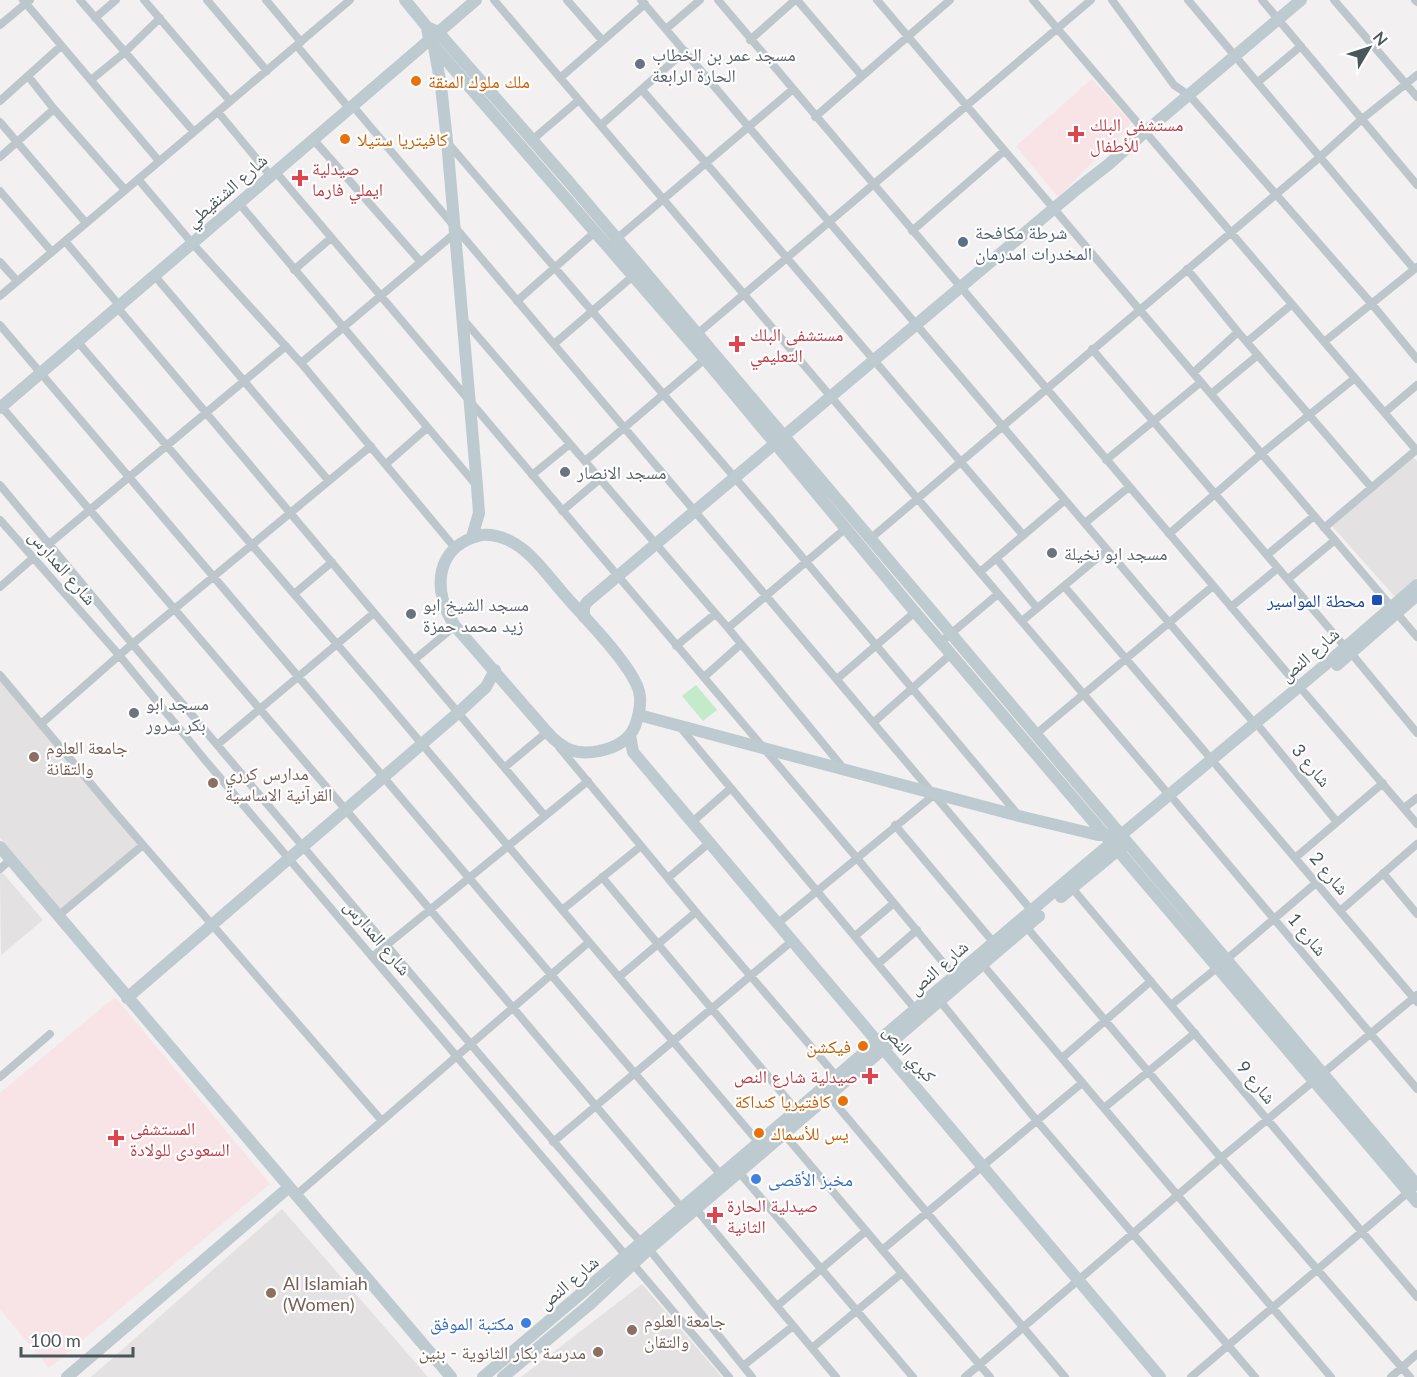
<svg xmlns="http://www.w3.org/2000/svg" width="1417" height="1377" font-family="Lato,'Noto Naskh Arabic',sans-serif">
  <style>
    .education { fill: #e3e1e1 }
    .medical { fill: #f8e3e6 }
    .pitch { fill: #c3eac9 }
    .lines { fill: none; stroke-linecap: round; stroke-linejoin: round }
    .street { stroke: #bdc7cb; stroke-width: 8 }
    .secondary { stroke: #bdcacf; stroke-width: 12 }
    .worship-dot { fill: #6b7280; stroke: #fff; stroke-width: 2 }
    .food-dot { fill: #e8710a; stroke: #fff; stroke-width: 2 }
    .health-dot { fill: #e0444e; stroke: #fff; stroke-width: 2 }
    .service-dot { fill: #5c6f8a; stroke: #fff; stroke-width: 2 }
    .transit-dot { fill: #1a4fb4; stroke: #fff; stroke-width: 2 }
    .education-dot { fill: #8d6e63; stroke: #fff; stroke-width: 2 }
    .shop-dot { fill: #3f7fe0; stroke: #fff; stroke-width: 2 }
    .labels { text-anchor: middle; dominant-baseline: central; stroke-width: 4.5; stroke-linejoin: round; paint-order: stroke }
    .worship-label { font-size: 18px; fill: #5b616d; stroke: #fff; text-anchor: start }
    .food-label { font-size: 18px; fill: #c56008; stroke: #fff; text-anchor: start }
    .health-label { font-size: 18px; fill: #be3a42; stroke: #fff; text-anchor: start }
    .street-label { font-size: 18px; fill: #49575b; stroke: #fff }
    .service-label { font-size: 18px; fill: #4e5e75; stroke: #fff; text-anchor: start }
    .transit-label { font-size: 18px; fill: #164399; stroke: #fff; text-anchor: end }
    .education-label { font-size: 18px; fill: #785e54; stroke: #fff; text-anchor: start }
    .shop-label { font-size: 18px; fill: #366cbe; stroke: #fff; text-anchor: start }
  </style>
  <rect width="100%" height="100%" fill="#f2f0f0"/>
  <path class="education" d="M1413,457L1417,461V578L1395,597L1331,525Z
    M0,675L141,842L61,910L0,838Z
    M1,871L43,920L1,955L0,872Z
    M282,1209L428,1377H91Z
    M642,1284L722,1377H521Z"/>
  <path class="medical" d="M1092,79L1131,123L1114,144L1099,156L1058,197L1016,146Z
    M115,997L270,1184L49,1368L0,1309V1093Z"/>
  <path class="pitch" d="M696,685L717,710L703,721L682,696Z"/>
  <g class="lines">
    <path class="street" d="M23,0L159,161
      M80,0L194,132
      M144,0L230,101
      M207,0L267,71
      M266,0L301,42
      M494,0L1170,796
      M567,0L602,40
      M641,0L1255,724
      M718,0L1299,687
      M797,0L862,76
      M877,0L1417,637
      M1033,0L1417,451
      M1112,0L1174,85L1190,96L1371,303L1417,359
      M1188,0L1414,269
      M1262,0L1417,185
      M1334,0L1417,97
      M1415,0L1417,2
      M95,18L116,0
      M0,25L30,0
      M666,29L700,0
      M750,40L795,0
      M297,46L349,108
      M28,76L54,109L125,190
      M560,78L645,4
      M91,80L124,53L160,18
      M1258,82L1301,46
      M642,90L706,163L1023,535
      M0,101L61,46
      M352,105L1032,911
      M218,112L270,175
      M815,117L950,0
      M0,122L86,223
      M601,125L685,51
      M313,139L420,261
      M532,140L579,100
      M447,142L772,521L1019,816
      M0,157L54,109
      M275,171L856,857L955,977
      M138,179L192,243L301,363L455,548
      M0,191L52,252
      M238,202L477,486
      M912,231L1004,151
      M65,241L119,305
      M614,241L792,90
      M0,262L17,281
      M1187,269L1238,332L1371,487
      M294,270L331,238
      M154,275L328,480
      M0,296L350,0
      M517,301L595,232
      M117,307L545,816
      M462,318L728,628L844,769
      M0,325L721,1175
      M697,334L1091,0
      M77,341L378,692L759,1143
      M1248,341L1291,305
      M1324,342L1417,267
      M554,344L633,276
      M1092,349L1345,647
      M301,363L454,234
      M1193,373L1238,332
      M1211,394L1258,355
      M1,406L346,810L682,1208
      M1385,412L1417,385
      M1106,460L1201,382
      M585,461L705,359
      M386,464L427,428
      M532,475L570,444
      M0,485C207,735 417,982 628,1228L641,1242
      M562,511L600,479
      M0,520L119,655L205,760L729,1377
      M1085,523L1129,487
      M1324,528L1416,450
      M1169,534L1261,454L1355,378
      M870,539L1320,157L1362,119L1417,75
      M49,544L286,346
      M1267,555L1314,516
      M996,558L1037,608
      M980,572L1065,500
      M1288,579L1335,540
      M1064,586L1212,760
      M0,587L33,558
      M294,594L332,562
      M1231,607L1278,568
      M1022,621L1107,550
      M728,628L846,528
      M941,642L998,594
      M676,646L715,614
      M1351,653L1417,733
      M414,660L455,626
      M0,675L112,809L382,1121
      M704,677L741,644
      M837,679L915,612
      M1304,692L1417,824
      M874,722L951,654
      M42,723L131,645L371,446
      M680,727L916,1010
      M1261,729L1337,822
      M1036,734L1213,586
      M217,745L374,613
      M559,747L696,912L837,1077
      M1217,766L1417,1002
      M505,767L547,732
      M1175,801L1417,1089
      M1404,808L1417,798
      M691,823L731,788
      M895,825L994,943
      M1295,858L1383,783
      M0,869L11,859
      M1383,873L1417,914
      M602,877L797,1111
      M668,878L709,843
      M1072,888L1417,1297
      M562,910L641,846
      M1340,911L1417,844
      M58,916L143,845
      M1023,923L1221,1158L1410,1377
      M777,924L935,794
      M855,936L894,903
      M372,957L588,781
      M1227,959L1316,883
      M878,964L917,930
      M983,965L1331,1377
      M619,977L696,912
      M940,1001L1037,1121L1255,1377
      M1171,1005L1218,967
      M1062,1058L1151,981
      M0,1077L50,1034
      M829,1096L1065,1377
      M1104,1108L1195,1033
      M784,1134L990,1377
      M553,1142L792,941
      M739,1172L913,1377
      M295,1196L589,942
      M696,1209L836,1377
      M649,1249L752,1377
      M882,1250L1082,1083
      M777,1306L866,1231
      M812,1348L902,1273
      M743,1366L793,1326
      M965,1377L1221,1158L1417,995
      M1191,1377L1412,1189
      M1391,1377L1417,1354"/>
    <path class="secondary" d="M405,0L427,27L438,32L569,182L1417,1185
      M427,27L429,39L434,46L705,359L915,612L1417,1202
      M434,47L441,86L447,141L477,486L479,513L472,537
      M0,408L476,0
      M482,535C495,534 506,538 517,545C536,557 554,584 570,601C588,621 632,666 639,691C642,703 639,715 635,726C629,741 614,748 599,751C577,756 562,749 547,732L455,626C431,591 435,545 482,535Z
      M584,617V607L587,602L1077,189L1109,164L1146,131L1301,0
      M1337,665L1414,598
      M639,715L1019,816L1098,835H1108
      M630,735L633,752L1160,1377
      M0,847L451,1377
      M1061,897L1124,845
      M127,998L459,712L486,687L495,670
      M67,1377L288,1188
      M483,1377L1085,865L1325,665L1417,585
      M503,1377L589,1305L649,1249L1039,916"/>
  </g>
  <g class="worship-dot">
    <circle cx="640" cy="64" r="6"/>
    <circle cx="565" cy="472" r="6"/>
    <circle cx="1052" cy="553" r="6"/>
    <circle cx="411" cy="614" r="6"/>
    <circle cx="134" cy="713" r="6"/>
  </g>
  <g class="food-dot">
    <circle cx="416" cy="81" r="6"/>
    <circle cx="345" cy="139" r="6"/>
    <circle cx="863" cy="1046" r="6"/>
    <circle cx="843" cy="1101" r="6"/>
    <circle cx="759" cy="1133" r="6"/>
  </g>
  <g class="health-dot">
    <path d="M1073 125h6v6h6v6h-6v6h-6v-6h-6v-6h6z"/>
    <path d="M297 169h6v6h6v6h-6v6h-6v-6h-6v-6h6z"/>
    <path d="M734 335h6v6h6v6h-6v6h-6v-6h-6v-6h6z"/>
    <path d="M867 1067h6v6h6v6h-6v6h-6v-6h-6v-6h6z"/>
    <path d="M113 1129h6v6h6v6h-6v6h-6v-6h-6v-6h6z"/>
    <path d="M712 1206h6v6h6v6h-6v6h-6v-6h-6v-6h6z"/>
  </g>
  <circle class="service-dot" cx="963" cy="242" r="6"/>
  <rect class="transit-dot" x="1371" y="594" width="12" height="12" rx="3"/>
  <g class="education-dot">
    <circle cx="34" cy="757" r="6"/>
    <circle cx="213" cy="783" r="6"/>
    <circle cx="271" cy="1293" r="6"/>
    <circle cx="632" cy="1330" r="6"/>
    <circle cx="598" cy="1352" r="6"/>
  </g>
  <g class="shop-dot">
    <circle cx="756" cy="1179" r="6"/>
    <circle cx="526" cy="1323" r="6"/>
  </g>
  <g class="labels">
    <g class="worship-label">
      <text x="652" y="54">مسجد عمر بن الخطاب<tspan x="652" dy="21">الحارة الرابعة</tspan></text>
      <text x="577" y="472">مسجد الانصار</text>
      <text x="1064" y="553">مسجد ابو نخيلة</text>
      <text x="423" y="604">مسجد الشيخ ابو<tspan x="423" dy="21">زيد محمد حمزة</tspan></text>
      <text x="146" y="703">مسجد ابو<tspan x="146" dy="21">بكر سرور</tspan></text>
    </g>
    <g class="food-label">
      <text x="428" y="81">ملك ملوك المنقة</text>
      <text x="357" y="139">كافيتريا ستيلا</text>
      <text x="851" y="1046" text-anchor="end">فيكشن</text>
      <text x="831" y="1101" text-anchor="end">كافتيريا كنداكة</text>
      <text x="771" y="1133">يس للأسماك</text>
    </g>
    <g class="health-label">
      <text x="1090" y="124">مستشفى البلك<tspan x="1090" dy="21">للأطفال</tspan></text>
      <text x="312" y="168">صيدلية<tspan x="312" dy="21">ايملي فارما</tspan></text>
      <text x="750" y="334">مستشفى البلك<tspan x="750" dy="21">التعليمي</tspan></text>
      <text x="858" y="1076" text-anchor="end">صيدلية شارع النص</text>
      <text x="130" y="1128">المستشفى<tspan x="130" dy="21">السعودى للولادة</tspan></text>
      <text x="727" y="1205">صيدلية الحارة<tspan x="727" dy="21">الثانية</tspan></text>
    </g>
    <g class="street-label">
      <text transform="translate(226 190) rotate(-41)">شارع الشنقيطي</text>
      <text transform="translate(63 567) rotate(49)">شارع المدارس</text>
      <text transform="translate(1309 654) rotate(-41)">شارع النص</text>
      <text transform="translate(1312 765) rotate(50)">شارع 3</text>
      <text transform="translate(1330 873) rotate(50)">شارع 2</text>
      <text transform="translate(1308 934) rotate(50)">شارع 1</text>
      <text transform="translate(378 937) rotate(50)">شارع المدارس</text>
      <text transform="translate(938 967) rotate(-41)">شارع النص</text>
      <text transform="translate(910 1053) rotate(49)">كبري النص</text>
      <text transform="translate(1257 1082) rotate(50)">شارع 9</text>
      <text transform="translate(568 1282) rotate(-40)">شارع النص</text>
    </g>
    <g class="service-label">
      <text x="975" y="232">شرطة مكافحة<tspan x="975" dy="21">المخدرات امدرمان</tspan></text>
    </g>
    <g class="transit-label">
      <text x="1365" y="600">محطة المواسير</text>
    </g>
    <g class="education-label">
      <text x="46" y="747">جامعة العلوم<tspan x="46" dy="21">والتقانة</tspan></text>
      <text x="225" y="773">مدارس كرري<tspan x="225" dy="21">القرآنية الاساسية</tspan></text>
      <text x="283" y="1283">Al Islamiah<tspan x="283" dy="21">(Women)</tspan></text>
      <text x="644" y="1320">جامعة العلوم<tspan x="644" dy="21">والتقان</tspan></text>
      <text x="586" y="1352" text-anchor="end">مدرسة بكار الثانوية - بنين</text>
    </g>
    <g class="shop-label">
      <text x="768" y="1179">مخبز الأقصى</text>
      <text x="514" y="1323" text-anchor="end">مكتبة الموفق</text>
    </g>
  </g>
  <g transform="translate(1369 48) rotate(51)" stroke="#ffffff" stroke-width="4.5" paint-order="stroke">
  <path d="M0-4.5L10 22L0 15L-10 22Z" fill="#49575b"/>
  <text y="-9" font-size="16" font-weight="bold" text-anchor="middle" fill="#49575b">N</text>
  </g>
  <path d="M21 1347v9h112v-9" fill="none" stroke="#49575b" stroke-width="3"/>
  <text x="30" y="1347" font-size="18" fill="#49575b" stroke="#ffffff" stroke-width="4.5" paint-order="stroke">100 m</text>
</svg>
